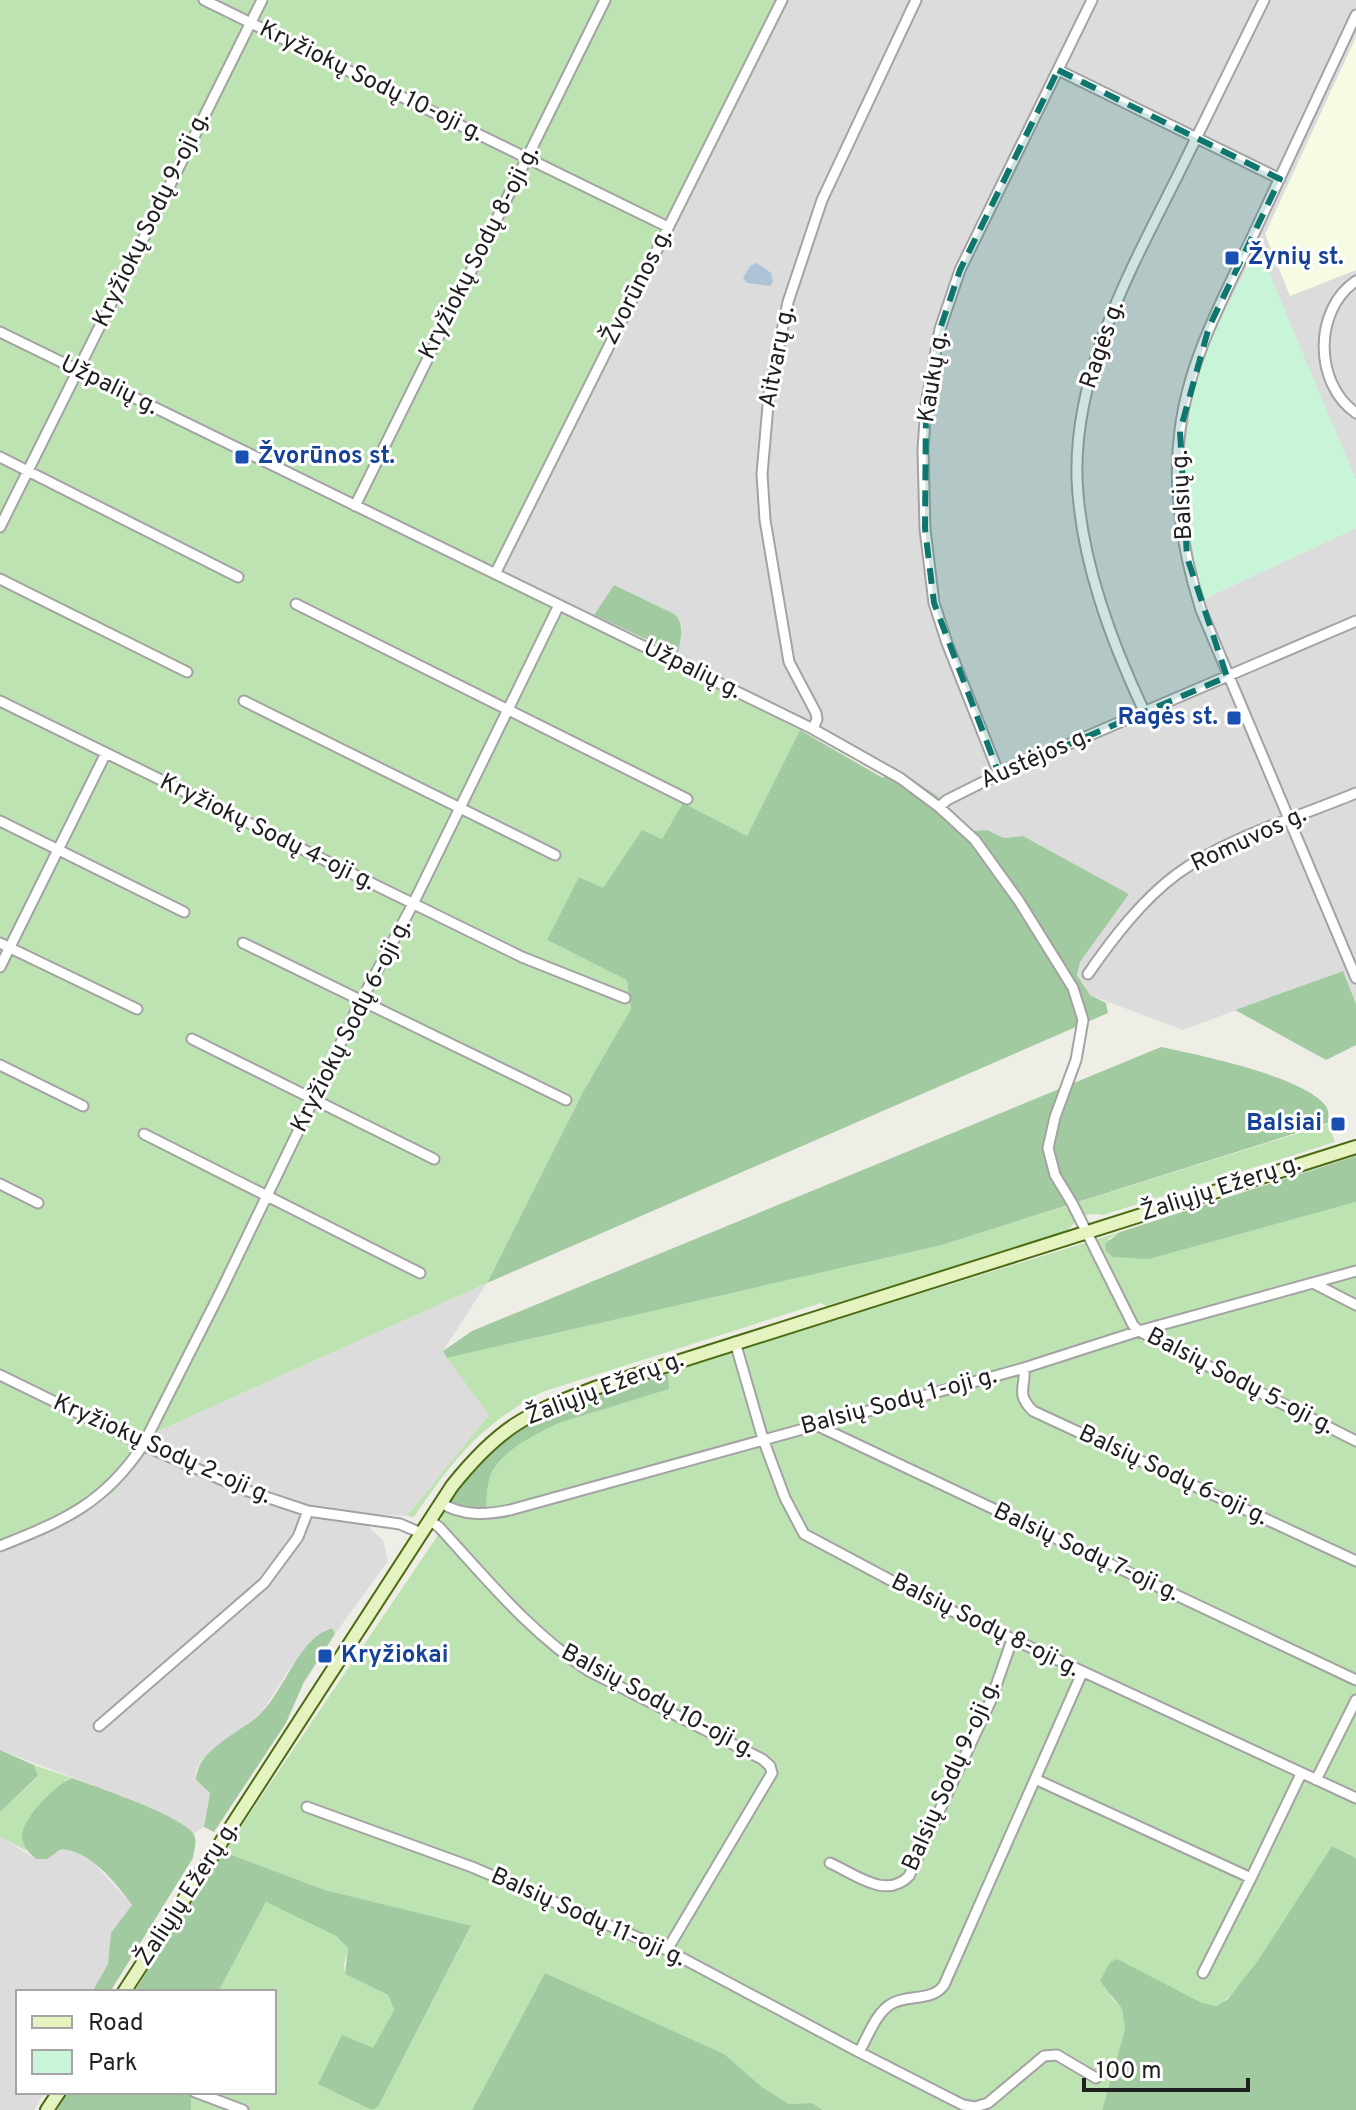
<svg xmlns="http://www.w3.org/2000/svg" width="1356" height="2110" font-family="Overpass,sans-serif">
  <style>
    .residential { fill: #dddcdc }
    .education { fill: #f5fce3 }
    .grass { fill: #bee3b2 }
    .forest { fill: #a2caa0 }
    .park { fill: #c8f4d7 }
    .water { fill: #acc3d8 }
    .lines { fill: none; stroke-linecap: round; stroke-linejoin: round }
    .street-casing { stroke: #a3a3a3; stroke-width: 13 }
    .secondary-casing { stroke: #4b6c11; stroke-width: 16 }
    .street { stroke: #fff; stroke-width: 9 }
    .secondary { stroke: #e4f3c0; stroke-width: 12 }
    .marked { fill: #0f766e; fill-opacity: 0.2; stroke: #0f766e; stroke-width: 6; stroke-dasharray: 16 10; stroke-linejoin: round }
    .transit-dot { fill: #1a4fb4; stroke: #fff; stroke-width: 3 }
    .labels { text-anchor: middle; dominant-baseline: central; stroke-width: 6; stroke-linejoin: round; paint-order: stroke }
    .street-label { font-size: 24px; fill: #1f1f1f; stroke: #fff }
    .transit-label { font-size: 24px; font-weight: bold; fill: #164399; stroke: #fff; text-anchor: start }
  </style>
  <rect width="100%" height="100%" fill="#efeee6"/>
  <path class="residential" d="M782,0H1356V480L1279,301L1190,408L1186,483L1195,568L1204,599L1356,528V1004L1342,971L1183,1030L1090,995L1077,974L1080,961L1129,894L1023,836L1004,838L987,830L975,831L936,795L892,766L678,654L682,626L614,585L594,615L503,571L668,227Z
    M487,1283L443,1351L489,1415L407,1516L378,1515L369,1527L383,1540L388,1561L335,1634L332,1628L325,1630L290,1668L262,1712L205,1757L196,1770V1780L210,1793L204,1827L193,1834L184,1826L124,1797L0,1750V1550L95,1506L115,1492L158,1431Z
    M0,1837L36,1859H47L60,1849H73L92,1861L132,1905L112,1933L108,1964L92,1992H18V2092H45L34,2110H0Z"/>
  <path class="education" d="M1356,37V270L1290,296L1265,234Z"/>
  <path class="grass" d="M0,0H779L498,580L800,730L747,836L683,804L662,839L642,831L603,889L580,877L547,940L628,980L631,1009L584,1090L487,1283L158,1431L115,1492L61,1526L0,1550Z
    M1328,1124L1335,1142L1103,1215C1083,1211 1078,1220 1066,1232L826,1306L821,1303L542,1392C479,1426 454,1459 414,1517L407,1516L489,1415L447,1358L942,1245Z
    M1356,1202V1858L1332,1846C1308,1884 1251,1988 1216,2006L1110,1996L1122,2009L1125,2029L1102,2110H823L811,2103L789,2104L762,2087L723,2054L545,1973L472,2110H191V2092H274V1992H218L266,1902L336,1936L348,1948L344,1964L345,1974L388,1995L394,2010L373,2049L372,2110L378,2107L471,1927L325,1890L224,1852L438,1535L443,1508L480,1511L485,1507C487,1496 487,1480 493,1470C505,1449 537,1432 559,1423L668,1389V1372L1120,1232L1108,1239L1149,1259Z
    M34,1765L72,1778L66,1780L22,1837L27,1851L0,1837V1812L38,1777Z"/>
  <path class="forest" d="M614,585L674,614C686,625 680,639 678,654L594,615Z
    M800,730L883,778L892,766L936,795L974,831L987,830L1004,838L1023,836L1129,894L1080,962L1077,975L1090,995L1106,1003L1108,1013L487,1283L584,1090L631,1009L627,980L547,940L579,877L603,888L642,830L662,839L683,803L747,836Z
    M1343,971L1356,1004V1045L1326,1060L1235,1010Z
    M1161,1047C1199,1055 1302,1076 1325,1105C1330,1111 1328,1117 1328,1123L942,1245L447,1358L443,1351L472,1331Z
    M1356,1156V1202L1149,1259L1113,1257L1106,1251L1105,1244L1120,1232Z
    M668,1372L669,1389L559,1423C537,1433 505,1449 493,1470C487,1480 487,1496 486,1507L481,1511L443,1508C463,1479 484,1452 513,1430C547,1405 626,1386 668,1372Z
    M332,1628L335,1634L304,1682L286,1723L214,1832L204,1827L210,1793L196,1780C197,1748 242,1733 262,1712C284,1690 300,1637 332,1628Z
    M0,1750L34,1765L38,1776L0,1812Z
    M72,1778C97,1787 179,1815 193,1833C198,1841 194,1849 193,1858L110,1992H92L108,1964L111,1933L132,1905C115,1882 91,1851 61,1849L47,1859H36C30,1854 23,1847 22,1837C21,1819 56,1784 72,1778Z
    M1332,1846L1356,1858V2110H1102L1125,2029L1122,2009L1100,1981L1110,1962L1117,1959L1202,2003L1216,2006L1228,1999L1257,1962Z
    M224,1852L325,1890L471,1926L378,2107L372,2110L318,2084L342,2035L373,2048L394,2010L388,1995L345,1974L348,1948L336,1936L266,1902L218,1992H134Z
    M545,1973L724,2054L762,2087L789,2104L812,2103L823,2110H472Z
    M68,2092H191V2110H57Z"/>
  <path class="park" d="M1257,244L1356,480V528L1204,599C1182,520 1176,427 1207,350C1222,314 1242,280 1257,244Z"/>
  <path class="water" d="M757,263L771,273L773,281L770,286L747,283L743,278L750,266Z"/>
  <g class="lines">
    <g class="street-casing">
      <path id="street" d="M204,0L668,227
        M1356,15C1323,87 1289,159 1255,231C1225,295 1189,358 1180,430C1172,489 1183,553 1201,610L1356,978
        M1058,70L1280,179
        M1356,281C1313,310 1314,384 1356,413
        M0,332L813,729L900,778L939,807L975,840L1019,901L1073,988L1083,1020L1076,1060L1055,1117L1048,1148L1055,1175L1072,1203L1133,1325L1139,1331L1356,1441
        M0,457L238,577
        M355,506L605,0
        M0,527L262,0
        M495,574L782,0
        M0,579L187,672
        M296,604L687,799
        M0,701L522,957L625,998
        M244,701L555,855
        M1144,711C1110,639 1080,558 1077,478C1074,370 1131,269 1178,175C1207,117 1235,58 1264,0
        M813,729L817,719L816,713L789,662L765,520L762,474L769,394L788,302L822,200L916,0
        M999,774L947,643L934,603L925,529L923,450L926,404L940,329L960,270L1092,0
        M939,807L947,800L999,774L1356,621
        M0,821L184,912
        M0,943L137,1009
        M243,943L566,1100
        M0,967L106,753
        M1088,974C1113,938 1142,900 1177,874C1228,837 1299,817 1356,793
        M192,1039L434,1159
        M0,1065L83,1106
        M144,1134L420,1273
        M0,1184L38,1203
        M1315,1284L1356,1305
        M735,1342L763,1439L785,1498L804,1534L924,1598L1356,1798
        M1024,1368C1026,1388 1015,1393 1033,1411L1356,1561
        M0,1375L143,1445L245,1490L308,1511L400,1524L421,1533
        M816,1425L1356,1680
        M441,1503C462,1516 486,1515 510,1510L1024,1368L1139,1331L1356,1271
        M429,1520L439,1527C486,1578 530,1633 589,1671L762,1759L770,1766L772,1773L667,1950
        M0,1546C63,1521 104,1504 143,1445L220,1293L361,1001L413,904L559,605
        M99,1726L264,1583L298,1537L308,1511
        M1035,1779L1251,1878L1301,1774
        M1316,1780L1356,1700
        M307,1807L472,1867L667,1950L859,2052C868,2037 875,2014 891,2004C907,1994 932,2002 944,1985L1082,1673
        M830,1863C855,1874 886,1900 909,1876L991,1700L1012,1640
        M1203,1973L1251,1878
        M859,2052L963,2105L975,2107L988,2103L1044,2056L1057,2055L1096,2078
        M195,2092L243,2110"/>
    </g>
    <g class="secondary-casing">
      <path id="secondary" d="M124,1992L452,1486C499,1427 526,1414 595,1388L1356,1147
        M47,2110L59,2092"/>
    </g>
    <use href="#street" class="street"/>
    <use href="#secondary" class="secondary"/>
  </g>
  <path class="marked" d="M1058,70L1280,179L1209,327L1180,431L1187,557L1227,677L999,774L934,603L925,529L926,404L940,329L960,270Z"/>
  <g class="transit-dot">
    <rect x="1224" y="250" width="16" height="16" rx="4"/>
    <rect x="234" y="449" width="16" height="16" rx="4"/>
    <rect x="1226" y="710" width="16" height="16" rx="4"/>
    <rect x="1330" y="1116" width="16" height="16" rx="4"/>
    <rect x="317" y="1648" width="16" height="16" rx="4"/>
  </g>
  <g class="labels">
    <g class="street-label">
      <text transform="translate(371 82) rotate(26)">Kryžiokų Sodų 10-oji g.</text>
      <text transform="translate(152 220) rotate(-64)">Kryžiokų Sodų 9-oji g.</text>
      <text transform="translate(480 253) rotate(-63)">Kryžiokų Sodų 8-oji g.</text>
      <text transform="translate(638 287) rotate(-63)">Žvorūnos g.</text>
      <text transform="translate(1103 345) rotate(-71)">Ragės g.</text>
      <text transform="translate(778 357) rotate(-79)">Aitvarų g.</text>
      <text transform="translate(934 377) rotate(-81)">Kaukų g.</text>
      <text transform="translate(109 386) rotate(26)">Užpalių g.</text>
      <text transform="translate(1183 495) rotate(-93)">Balsių g.</text>
      <text transform="translate(692 670) rotate(26)">Užpalių g.</text>
      <text transform="translate(1036 759) rotate(-24)">Austėjos g.</text>
      <text transform="translate(267 833) rotate(26)">Kryžiokų Sodų 4-oji g.</text>
      <text transform="translate(1249 840) rotate(-25)">Romuvos g.</text>
      <text transform="translate(352 1026) rotate(-63)">Kryžiokų Sodų 6-oji g.</text>
      <text transform="translate(1221 1189) rotate(-18)">Žaliųjų Ežerų g.</text>
      <text transform="translate(1240 1382) rotate(27)">Balsių Sodų 5-oji g.</text>
      <text transform="translate(605 1389) rotate(-21)">Žaliųjų Ežerų g.</text>
      <text transform="translate(899 1402) rotate(-15)">Balsių Sodų 1-oji g.</text>
      <text transform="translate(162 1450) rotate(24)">Kryžiokų Sodų 2-oji g.</text>
      <text transform="translate(1173 1476) rotate(25)">Balsių Sodų 6-oji g.</text>
      <text transform="translate(1086 1553) rotate(25)">Balsių Sodų 7-oji g.</text>
      <text transform="translate(985 1626) rotate(26)">Balsių Sodų 8-oji g.</text>
      <text transform="translate(658 1702) rotate(28)">Balsių Sodų 10-oji g.</text>
      <text transform="translate(952 1776) rotate(-66)">Balsių Sodų 9-oji g.</text>
      <text transform="translate(188 1894) rotate(-57)">Žaliųjų Ežerų g.</text>
      <text transform="translate(588 1918) rotate(24)">Balsių Sodų 11-oji g.</text>
    </g>
    <g class="transit-label">
      <text x="1248" y="258">Žynių st.</text>
      <text x="258" y="457">Žvorūnos st.</text>
      <text x="1218" y="718" text-anchor="end">Ragės st.</text>
      <text x="1322" y="1124" text-anchor="end">Balsiai</text>
      <text x="341" y="1656">Kryžiokai</text>
    </g>
  </g>
  <rect x="16" y="1990" width="260" height="104" fill="#ffffff" stroke="#a5a5a5" stroke-width="2"/>
  <rect x="32" y="2016" width="40" height="12" fill="#e4f3c0" stroke="#a5a5a5" stroke-width="2"/>
  <text x="88" y="2030" font-size="24" fill="#1f1f1f">Road</text>
  <rect x="32" y="2050" width="40" height="24" fill="#c8f4d7" stroke="#a5a5a5" stroke-width="2"/>
  <text x="88" y="2070" font-size="24" fill="#1f1f1f">Park</text>
  <path d="M1084 2078v12h164v-12" fill="none" stroke="#1f1f1f" stroke-width="4"/>
  <text x="1096" y="2078" font-size="24" fill="#1f1f1f" stroke="#ffffff" stroke-width="6" paint-order="stroke">100 m</text>
</svg>
